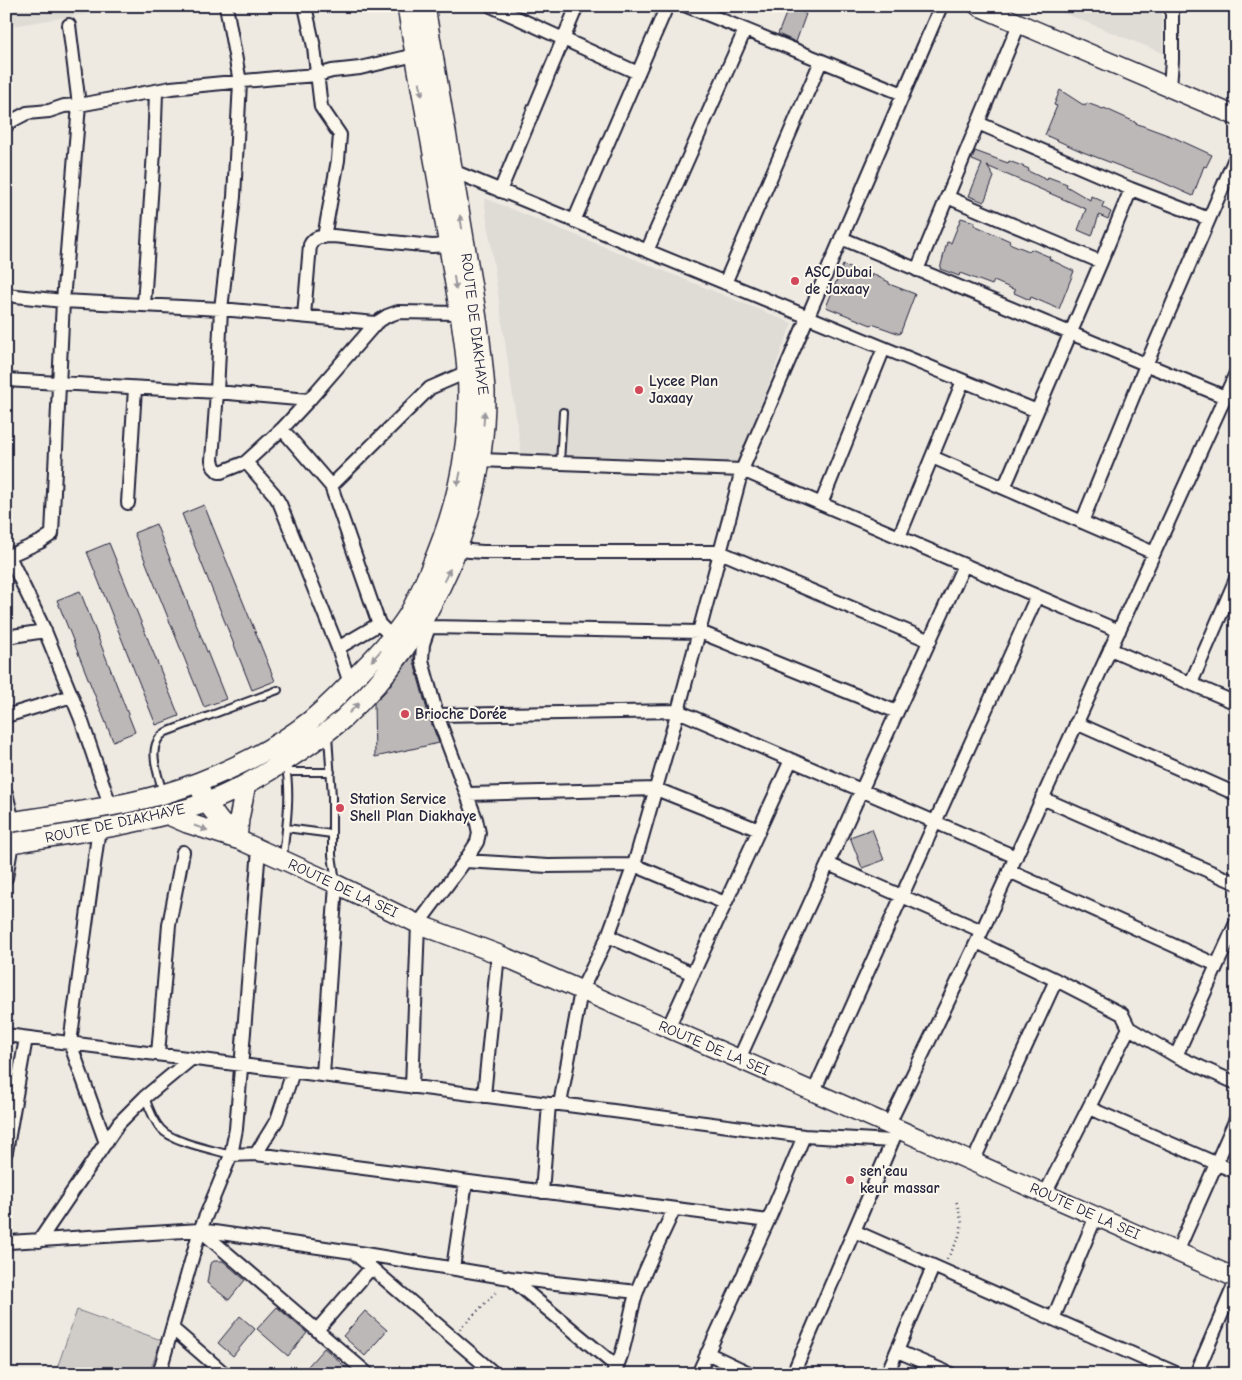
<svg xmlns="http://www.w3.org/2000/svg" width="1242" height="1380" font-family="'Comic Neue',sans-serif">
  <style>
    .built { fill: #dfdbd5 }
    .green { fill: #d0cdc9; stroke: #797882 }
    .building { fill: #bcb8b8; stroke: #22223b }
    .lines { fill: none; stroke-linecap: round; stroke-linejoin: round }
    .lane-casing { stroke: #22223b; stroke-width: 10 }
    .street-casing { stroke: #22223b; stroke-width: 16 }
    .secondary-casing { stroke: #22223b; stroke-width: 21 }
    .primary-casing { stroke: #22223b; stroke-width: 22 }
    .path { stroke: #22223b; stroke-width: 2.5; stroke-dasharray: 1 4; stroke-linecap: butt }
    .lane { stroke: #fbf7ec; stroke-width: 6 }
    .street { stroke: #fbf7ec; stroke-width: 12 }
    .secondary { stroke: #fbf7ec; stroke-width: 18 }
    .primary { stroke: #fbf7ec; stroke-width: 19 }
    .oneway { fill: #99979c }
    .poi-dot { fill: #d1495b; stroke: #fbf7ec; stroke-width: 2 }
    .labels { text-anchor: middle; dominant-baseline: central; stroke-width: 4; stroke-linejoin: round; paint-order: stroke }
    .poi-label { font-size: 15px; font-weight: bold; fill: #22223b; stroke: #fbf7ec; text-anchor: start }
    .street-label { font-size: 15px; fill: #22223b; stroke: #fbf7ec }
  </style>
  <rect width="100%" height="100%" fill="#eeeae2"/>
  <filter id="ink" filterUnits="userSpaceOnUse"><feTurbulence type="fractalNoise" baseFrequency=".02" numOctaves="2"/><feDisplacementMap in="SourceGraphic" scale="10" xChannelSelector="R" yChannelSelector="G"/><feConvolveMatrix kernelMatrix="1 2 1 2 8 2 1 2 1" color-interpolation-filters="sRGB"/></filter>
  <g filter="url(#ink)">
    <path class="built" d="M6,6H134L6,27Z
      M1046,6H1162L1163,53Z
      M484,198L792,323L739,462L522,458Z"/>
    <path class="green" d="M77,1310L161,1340L149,1374H55Z"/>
    <path class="building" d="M794,9L806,14L796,42L778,34L787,11L792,12Z
      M1060,90L1085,106L1087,103L1103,109L1104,108L1135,122V123L1173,137L1212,155L1206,167L1204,166L1193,196L1153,178V179L1083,152L1045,135L1057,106L1054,105Z
      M975,151L1008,163L1009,161L1022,166L1029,169L1028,171L1047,180L1048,177L1067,184L1066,186L1090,200L1091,196L1104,202L1102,207L1111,212L1108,219L1099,215L1092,236L1078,230L1086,209L987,166L994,177L984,202L969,196L982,164L972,160Z
      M961,218L975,222L974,225L1010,241L1009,243L1029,251L1031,249L1050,257L1049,259L1074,271L1059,309L1031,297L1030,300L1014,293L1015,290L994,281L992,285L960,273L959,276L940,269L947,242L951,243Z
      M843,265L871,277L872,274L889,282V284L915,294L900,334L872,324L871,325L826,307Z
      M204,505L275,681L252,690L182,514Z
      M156,524L226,699L204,707L134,533Z
      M109,543L179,716L156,725L87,552Z
      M80,591L135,732L113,741L57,600Z
      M414,654V662L416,670L429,717L439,743L375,757L374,703L385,692Z
      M872,829L884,860L862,868L850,837Z
      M214,1261H223L245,1280L229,1300L207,1283L210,1264Z
      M277,1307L307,1333L288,1356L257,1329Z
      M365,1311L387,1330L365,1356L343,1336Z
      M240,1316L255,1329L233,1356L218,1343Z
      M324,1348L329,1352L353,1374H301Z"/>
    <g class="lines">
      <g class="lane-casing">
        <path id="lane" d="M560,463L563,412
          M328,735L332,797V855L336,882
          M287,772H331
          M163,793C158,774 145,744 166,732L278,690
          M286,828L332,834
          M283,857C286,827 292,793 285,763
          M145,1097C149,1109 153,1120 161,1129C172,1142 214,1150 231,1155"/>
      </g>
      <g class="street-casing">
        <path id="street" d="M226,6L240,82L234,197L221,309L217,392L212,460L214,467L219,472H221L246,462L282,429L309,400L376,323L387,316L398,312L459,313
          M305,6L314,47L321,107L340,135L338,160L324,237
          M491,6L638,73
          M687,6L903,94
          M1170,88L1172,60V6
          M978,123L1131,189L1209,219
          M6,127L8,123L27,113L49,111L64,106L79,105L171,88L276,78L318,75L332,71L360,68L415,55
          M453,171L1037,411
          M500,191L577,6
          M947,197L1101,262
          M574,221L667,6
          M841,238L1225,397
          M647,251L745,30
          M917,270L1019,24
          M725,283L821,61
          M6,295L63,301L221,309L376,323
          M144,305L154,151L156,92
          M304,316L310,245C315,235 323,237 333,236L432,246L449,245
          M6,380L217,392L309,400
          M282,429L331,486L379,624L392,637
          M932,457L1154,553
          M480,460L742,470L1119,631
          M246,462L274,494L280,504L338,648L350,683
          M331,486L430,388L467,372
          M1004,488L1101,262L1131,189
          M128,503L135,388
          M821,504L884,348
          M1082,522L1146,365L1209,219L1236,156
          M899,537L963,381
          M457,550L483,552H720L930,641
          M9,556L45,631L81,719L110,805
          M6,557L40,542L52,534L63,301L79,105L69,25
          M422,623L429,627L700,632L897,712
          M6,637L45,631
          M338,648L379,624
          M1110,649L1236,703
          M1191,683L1236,579
          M437,715L678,711L1016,857
          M6,716L72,696
          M1076,723L1236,794
          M6,793L13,822
          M468,794L656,789L759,830
          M1042,798L1236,883
          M99,828L70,1043L106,1143
          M465,861L548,866L634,865L725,903
          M828,864L982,931
          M1009,871L1217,965
          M6,878L12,843
          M608,936L693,974
          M977,942L1056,980L1122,1014L1129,1028L1176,1056L1236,1083
          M668,1028L791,760
          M6,1035L549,1104H560L804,1136L892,1141
          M158,1054L169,925L183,852
          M1176,1056L1236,923
          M739,1059L964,565
          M323,1075L336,884
          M412,1087L418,924L465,861L477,842L479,833L476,819L437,715L424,668L422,660L423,644L429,627
          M814,1091L1037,596
          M484,1096L498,954
          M560,1104L581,991L608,936L634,865L678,711L742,470L941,6
          M1089,1108L1236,1172
          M889,1124L982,931L1236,373
          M6,1152L26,1038
          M256,1154L277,1120L293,1072
          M231,1155L256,1154L768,1221
          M973,1162L1056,980
          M542,1192L549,1104
          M1045,1194L1129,1028
          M200,1230L368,1374
          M854,1231L1178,1374
          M39,1241L119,1123L145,1097L191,1059
          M6,1242H9L200,1230L353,1252L510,1278L637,1292
          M353,1252L495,1374
          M1177,1252L1236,1119
          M453,1268L466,1182
          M510,1278L617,1367
          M1053,1319L1096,1216
          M173,1329L225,1374
          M317,1330L371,1268
          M897,1351L951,1374
          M707,1353L751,1374
          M159,1374L200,1230L231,1155L236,1129L259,849
          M613,1374C627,1349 628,1318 637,1291C648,1263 662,1236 674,1209
          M698,1374L768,1221L804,1136
          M793,1374L895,1135
          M887,1374L933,1267
          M1196,1374L1236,1281"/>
      </g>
      <g class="secondary-casing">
        <path id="secondary" d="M978,6L1236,116
          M197,783L206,802L220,821L237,839L336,884L418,924L498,954L739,1059L1236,1278"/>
      </g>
      <g class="primary-casing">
        <path id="primary" d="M166,814L187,823L237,839L239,819L246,784
          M6,823C71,812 138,806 199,782C238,767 277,747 310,721C328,706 345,689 361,671C378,654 394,637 407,617C416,603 422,587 429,572C454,515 468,460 468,397C468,353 459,309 452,266C439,179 421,93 407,6
          M6,844C72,833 141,825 205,803C233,793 260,777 285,761C305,748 326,734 344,718C434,634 486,514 485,391C484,374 482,357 480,340C476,309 470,277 465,245C452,166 438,86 425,6"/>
      </g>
      <path class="path" d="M947,1259L958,1240L962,1223L956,1200
        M460,1329L498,1290"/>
      <use href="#lane" class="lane"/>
      <use href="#street" class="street"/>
      <use href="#secondary" class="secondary"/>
      <use href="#primary" class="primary"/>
    </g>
    <defs><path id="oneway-solid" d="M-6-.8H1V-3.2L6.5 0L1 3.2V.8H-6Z" transform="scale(1.25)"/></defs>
    <g class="oneway">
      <use href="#oneway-solid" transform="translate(421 89) rotate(80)"/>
      <use href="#oneway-solid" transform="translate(461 222) rotate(-99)"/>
      <use href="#oneway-solid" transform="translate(455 283) rotate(81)"/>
      <use href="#oneway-solid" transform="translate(484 418) rotate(-86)"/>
      <use href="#oneway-solid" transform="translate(459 479) rotate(102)"/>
      <use href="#oneway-solid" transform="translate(447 575) rotate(-64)"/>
      <use href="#oneway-solid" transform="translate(376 656) rotate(132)"/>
      <use href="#oneway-solid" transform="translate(354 708) rotate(-45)"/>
      <use href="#oneway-solid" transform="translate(201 828) rotate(19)"/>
    </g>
  </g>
  <g class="poi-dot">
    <circle cx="795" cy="281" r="5"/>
    <circle cx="639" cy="390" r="5"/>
    <circle cx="405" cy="714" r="5"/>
    <circle cx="340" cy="808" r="5"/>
    <circle cx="850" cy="1180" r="5"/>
  </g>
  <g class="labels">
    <g class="poi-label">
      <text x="805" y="272">ASC Dubai<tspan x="805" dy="17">de Jaxaay</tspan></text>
      <text x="649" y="381">Lycee Plan<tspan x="649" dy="17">Jaxaay</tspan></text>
      <text x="415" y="714">Brioche Dorée</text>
      <text x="350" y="799">Station Service<tspan x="350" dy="17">Shell Plan Diakhaye</tspan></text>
      <text x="860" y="1171">sen'eau<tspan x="860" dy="17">keur massar</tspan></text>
    </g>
    <g class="street-label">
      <text transform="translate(475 324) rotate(83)">ROUTE DE DIAKHAYE</text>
      <text transform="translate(115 823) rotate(-12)">ROUTE DE DIAKHAYE</text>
      <text transform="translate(343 888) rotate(25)">ROUTE DE LA SEI</text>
      <text transform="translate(714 1048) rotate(23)">ROUTE DE LA SEI</text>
      <text transform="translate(1085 1211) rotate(24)">ROUTE DE LA SEI</text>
    </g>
  </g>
  <rect width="1242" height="1380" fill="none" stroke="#fbf7ec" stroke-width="25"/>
  <rect x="12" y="12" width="1217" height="1355" fill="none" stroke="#22223b" stroke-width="2" filter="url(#ink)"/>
</svg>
